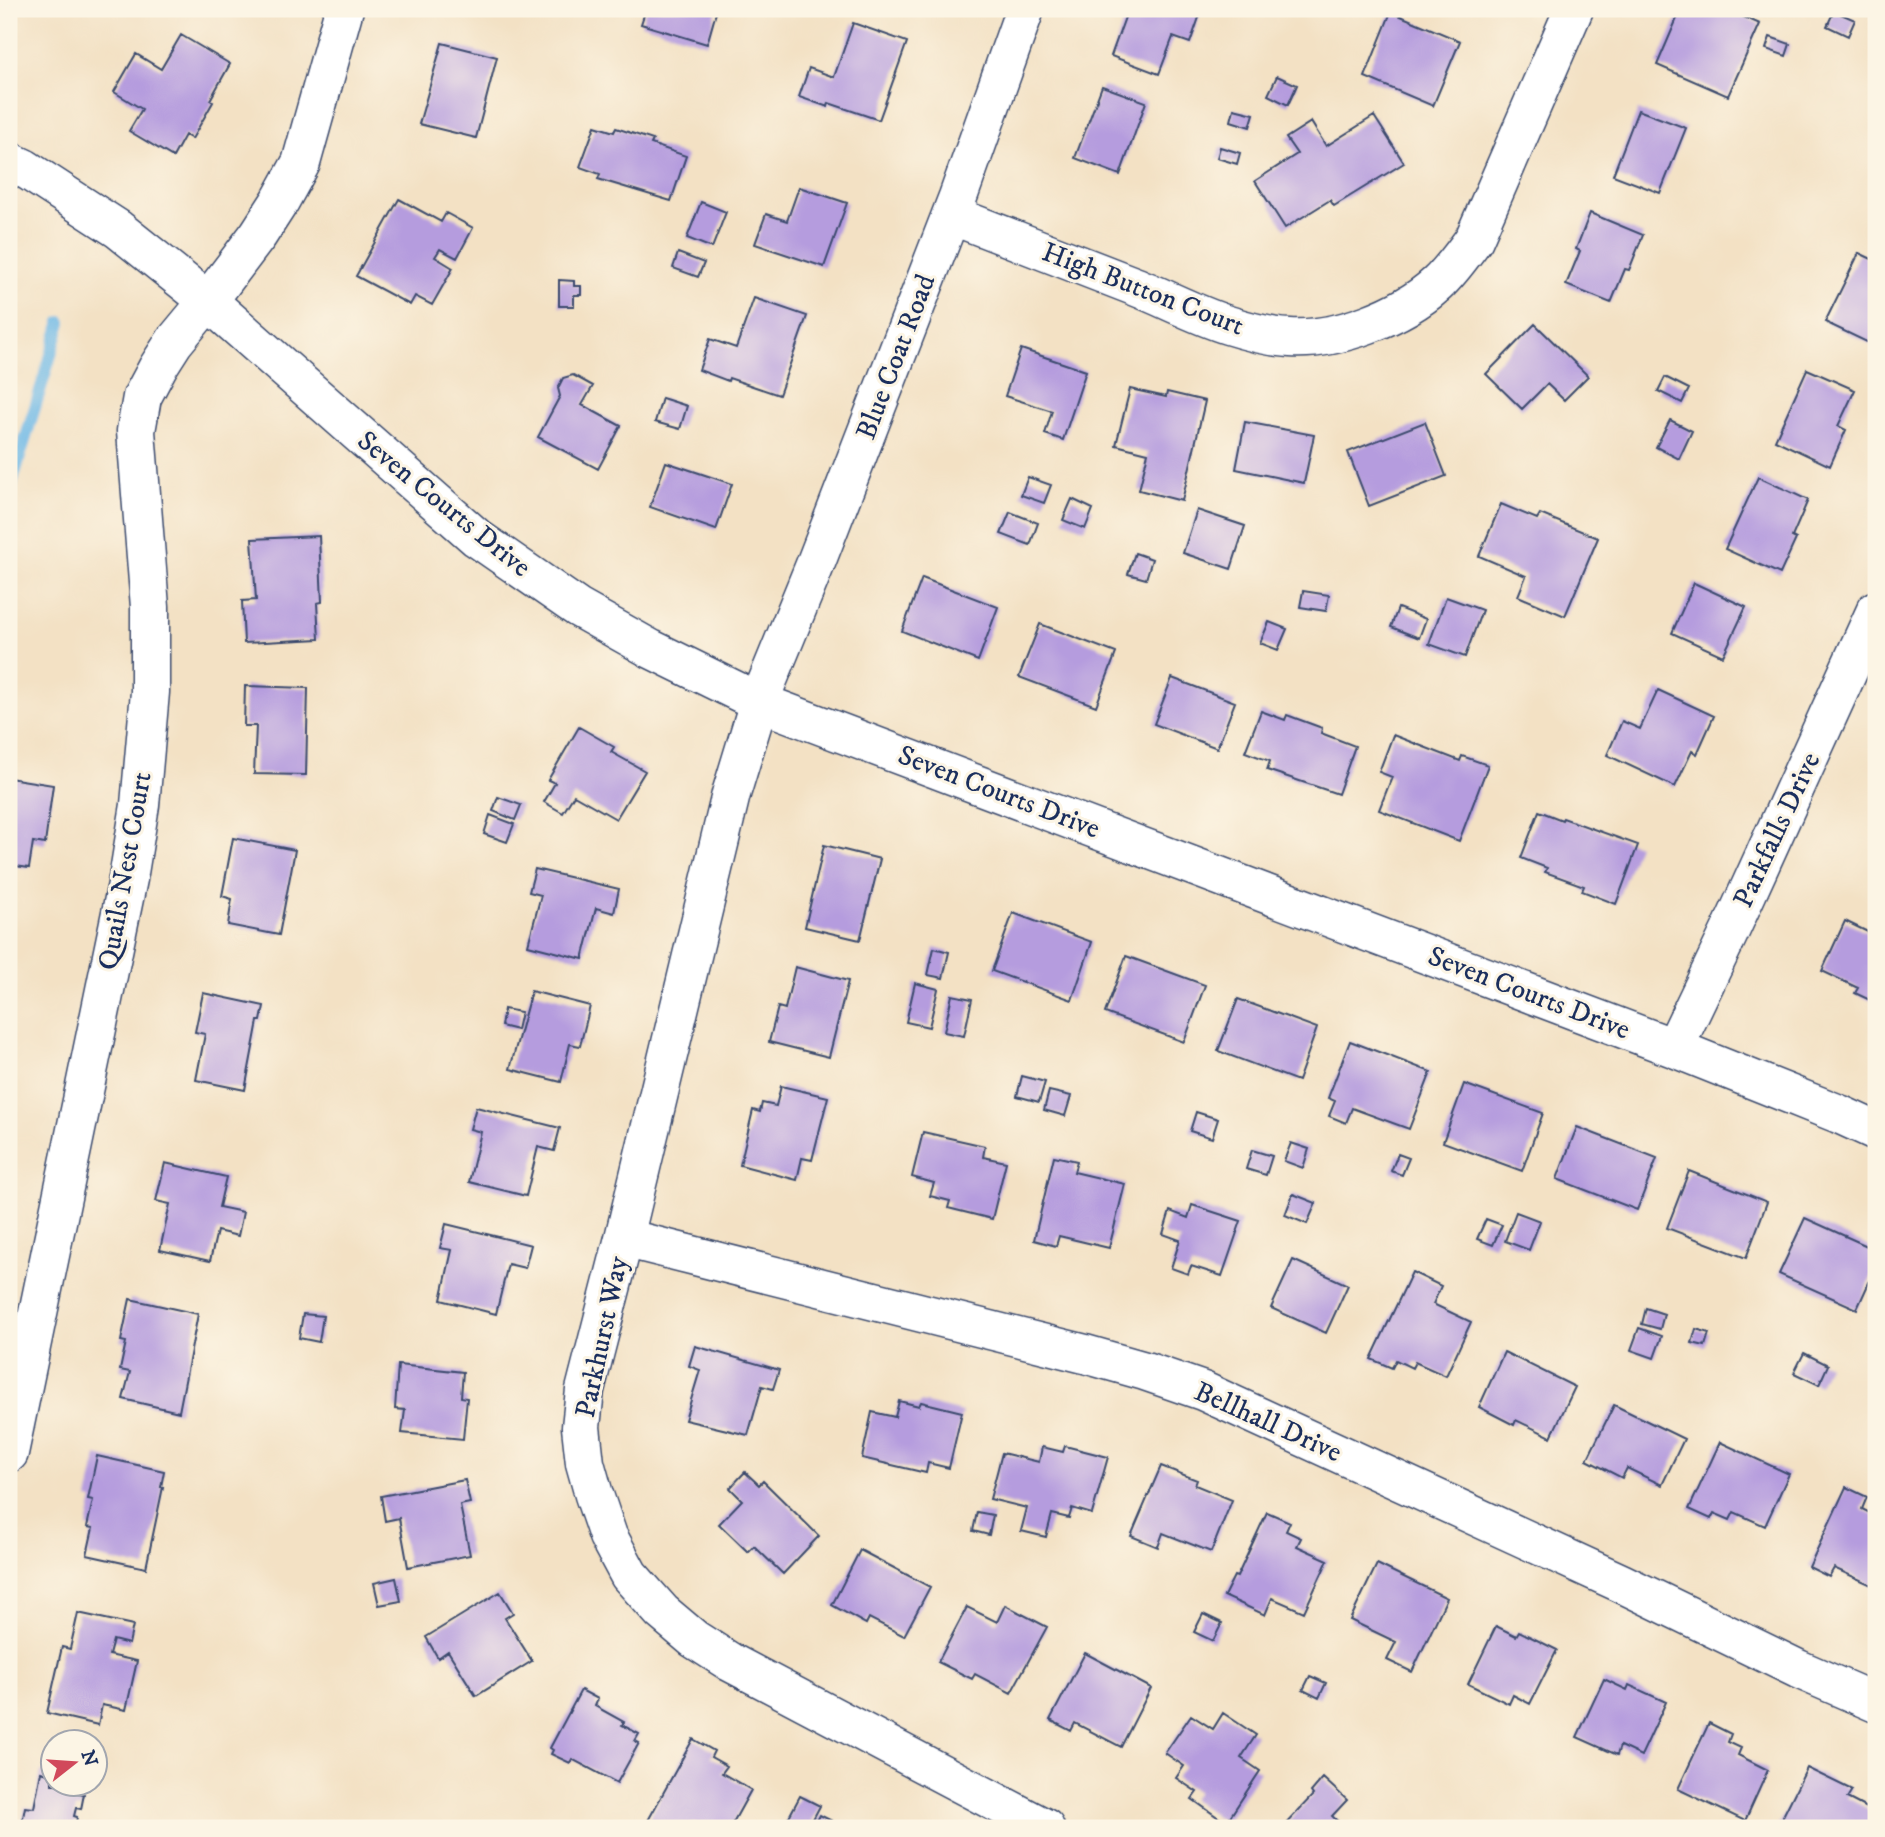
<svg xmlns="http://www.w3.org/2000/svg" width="1885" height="1837" font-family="'IM FELL DW Pica',serif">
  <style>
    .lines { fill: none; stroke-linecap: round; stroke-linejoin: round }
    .stream { stroke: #6db8e6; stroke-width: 12 }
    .building { fill: #b59cde }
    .minor-casing { stroke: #3b4a6d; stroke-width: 41 }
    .minor { stroke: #fff; stroke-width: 38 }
    .labels { text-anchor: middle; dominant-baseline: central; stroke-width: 6; stroke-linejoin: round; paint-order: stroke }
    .street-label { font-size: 28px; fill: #1b2f5e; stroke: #fcf5e5 }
  </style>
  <rect width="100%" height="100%" fill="#fcf5e5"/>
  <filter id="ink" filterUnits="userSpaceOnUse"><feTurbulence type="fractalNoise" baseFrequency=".0143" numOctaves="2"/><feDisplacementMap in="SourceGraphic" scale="14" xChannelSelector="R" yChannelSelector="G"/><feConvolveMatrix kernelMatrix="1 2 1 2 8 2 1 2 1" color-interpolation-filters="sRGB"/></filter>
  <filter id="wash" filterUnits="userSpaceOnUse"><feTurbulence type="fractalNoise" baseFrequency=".00686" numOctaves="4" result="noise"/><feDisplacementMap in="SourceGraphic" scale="28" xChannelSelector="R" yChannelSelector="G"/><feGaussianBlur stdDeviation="1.57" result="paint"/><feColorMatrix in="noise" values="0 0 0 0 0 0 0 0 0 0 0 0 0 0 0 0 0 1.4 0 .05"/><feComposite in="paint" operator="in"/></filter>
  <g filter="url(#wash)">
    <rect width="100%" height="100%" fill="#f3e1c4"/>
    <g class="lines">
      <path class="stream" d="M9,499L11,486L61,322"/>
    </g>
    <g id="blocks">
      <path class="building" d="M646,9H717L707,44L641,24Z
        M1128,9H1202L1190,43L1173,37L1159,74L1111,56Z
        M1681,9H1715L1727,14L1728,10L1760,24L1728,96L1657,65Z
        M1834,11L1855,20L1848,36L1827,26Z
        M1391,12L1460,41L1433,106L1365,77Z
        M853,23L907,42L879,120L829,103L828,107L799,97L809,68L834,77Z
        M181,35L230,64L210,100L213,102L192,139L185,135L173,157L129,131L142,109L114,92L136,54L161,69Z
        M1770,37L1790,44L1786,56L1766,49Z
        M442,43L497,57L476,138L419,124Z
        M1277,76L1297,85L1288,105L1268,95Z
        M1102,86L1146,102L1120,175L1075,158Z
        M1234,109L1254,114L1250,127L1231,121Z
        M1638,110L1686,128L1660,193L1613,175Z
        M1374,116L1404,163L1334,206L1330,200L1285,228L1255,181L1297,154L1286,138L1311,122L1326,146Z
        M595,126L614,132L616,128L653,140L651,144L686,156L671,201L598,179L600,174L580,167Z
        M1220,147L1240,153L1237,164L1217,158Z
        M799,187L847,203L824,267L755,244L766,214L787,221Z
        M399,199L441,222L446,213L473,228L457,258L440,249L435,257L453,268L432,305L415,296L410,305L356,276Z
        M701,202L726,212L712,248L687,238Z
        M1590,213L1643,235L1629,270L1625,269L1611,303L1566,285L1580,251L1576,249Z
        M678,253L704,263L698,277L673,268Z
        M1859,253L1876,261V338L1873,345L1825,322Z
        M559,280L574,281V286H581V295H574V306H559Z
        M754,298L807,316L779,395L729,378L728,381L699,370L710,339L736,348Z
        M1535,324L1588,376L1564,400L1547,384L1522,409L1486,374Z
        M1021,349L1086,371L1063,440L1045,434L1052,411L1005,396Z
        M1807,369L1855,390L1838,426L1846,430L1830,466L1775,440Z
        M573,375L593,386L582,405L621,426L598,469L538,437L560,396L558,388L563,378Z
        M1665,377L1689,389L1682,403L1658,391Z
        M1130,389L1166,397L1167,392L1205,401L1182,501L1139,490L1148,453L1116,445Z
        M662,398L687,406L680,429L655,422Z
        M1670,420L1692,431L1679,459L1656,447Z
        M1245,422L1314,435L1304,483L1236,469Z
        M1425,422L1446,476L1369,506L1348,452Z
        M666,462L732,484L716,530L650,507Z
        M1028,477L1051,485L1044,503L1021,495Z
        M1758,477L1808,500L1792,537L1796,539L1780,574L1725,549Z
        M1072,499L1093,509L1085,529L1063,520Z
        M1501,504L1537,519L1540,514L1598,538L1565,616L1518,596L1526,576L1479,556Z
        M1197,510L1245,526L1231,569L1183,553Z
        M1010,512L1038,523L1030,545L1001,534Z
        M319,536L322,602L317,603L319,639L244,643L242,601L256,600L252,539Z
        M1135,553L1152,559L1146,579L1128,574Z
        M922,578L998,607L978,661L902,631Z
        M1694,583L1746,607L1723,656L1672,633Z
        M1303,591L1329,595L1326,611L1300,607Z
        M1446,597L1482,610L1465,657L1429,644Z
        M1398,608L1426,619L1419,638L1391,627Z
        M1269,622L1287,629L1278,650L1260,643Z
        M1040,624L1116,653L1096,706L1019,677Z
        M1172,678L1235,702L1217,748L1154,724Z
        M245,686L308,688L306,775L254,774L256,726H244Z
        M1658,690L1714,716L1697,754L1692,751L1675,787L1607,755L1622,721L1640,729Z
        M1261,711L1285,720L1287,715L1322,728L1321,733L1355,746L1338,794L1267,770L1270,761L1245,752Z
        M579,727L614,747L611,752L645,771L616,819L574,795L563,813L544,802L555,783L548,780Z
        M1393,735L1460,761L1462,756L1488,765L1459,841L1379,810L1392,777L1379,772Z
        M9,778L53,785L45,844L33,842L29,868L9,865Z
        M498,797L521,805L515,820L493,811Z
        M1539,811L1562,820L1563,818L1638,845L1616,904L1582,891L1584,886L1545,872L1547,868L1521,858Z
        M490,815L514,824L507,842L484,834Z
        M233,838L295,850L279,935L228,925L232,899L222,896Z
        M824,845L880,859L860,940L805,927Z
        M535,869L619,889L614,913L596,908L583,959L528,945L541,895L529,892Z
        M1013,913L1092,942L1072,1000L992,971Z
        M1845,921L1876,936V1003L1855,993L1858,988L1822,971Z
        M934,948L949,952L943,978L928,975Z
        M1126,956L1205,985L1184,1042L1105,1013Z
        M795,967L848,981L829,1057L769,1042L778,1007L785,1009Z
        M915,983L938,989L929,1027L906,1022Z
        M531,991L590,1006L580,1046L570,1044L561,1082L510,1069Z
        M203,993L264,1006L261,1021H258L245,1090L196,1080L205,1034L195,1032Z
        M952,995L972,999L964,1036L944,1032Z
        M1238,999L1317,1028L1298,1081L1218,1051Z
        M504,1009L521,1012L517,1030L501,1026Z
        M1350,1041L1431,1072L1409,1129L1352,1108L1346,1123L1329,1116L1335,1101L1328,1098Z
        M1022,1076L1045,1082L1039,1102L1017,1096Z
        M1464,1084L1543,1113L1522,1171L1443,1142Z
        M781,1086L828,1097L812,1160L802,1158L797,1180L740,1165L753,1110L760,1112L762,1103L776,1106Z
        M1049,1091L1071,1096L1065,1116L1044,1110Z
        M476,1107L560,1128L554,1151L538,1147L526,1196L469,1182L481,1132L470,1129Z
        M1196,1112L1218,1119L1212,1138L1190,1131Z
        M1577,1127L1657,1158L1637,1210L1557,1179Z
        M923,1132L985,1146L983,1157L1006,1162L992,1219L948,1208L950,1201L930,1196L934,1183L912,1177Z
        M1291,1143L1309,1149L1303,1168L1284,1161Z
        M1252,1150L1272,1156L1266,1175L1246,1169Z
        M1398,1154L1409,1158L1402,1175L1391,1171Z
        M1054,1156L1077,1161L1074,1172L1125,1184L1109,1248L1059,1236L1056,1246L1034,1240Z
        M165,1163L226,1177L219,1207L243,1212L238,1236L217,1231L210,1261L160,1250L170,1204L156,1201Z
        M1689,1171L1767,1202L1746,1258L1667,1228Z
        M1293,1194L1316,1203L1307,1224L1285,1215Z
        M1192,1205L1241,1221L1222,1276L1191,1266L1188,1274L1171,1268L1180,1240L1163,1234L1170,1211L1188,1218Z
        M1516,1212L1540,1221L1529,1250L1505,1241Z
        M1805,1218L1876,1250V1267L1857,1309L1779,1274Z
        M1486,1219L1502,1225L1493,1245L1477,1239Z
        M446,1224L531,1245L525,1268L508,1264L496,1314L441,1300L452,1250L440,1248Z
        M1293,1260L1348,1285L1326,1333L1271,1308Z
        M1412,1272L1441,1286L1433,1304L1471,1322L1446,1376L1415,1362L1412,1368L1396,1360L1392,1368L1371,1359Z
        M130,1299L198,1314L179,1412L123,1399L130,1372L120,1370L126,1342L121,1341Z
        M1646,1308L1664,1314L1660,1329L1642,1324Z
        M303,1314L323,1316L319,1342L299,1338Z
        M1639,1328L1662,1336L1654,1358L1631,1350Z
        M1696,1329L1709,1333L1705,1346L1692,1343Z
        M695,1346L779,1370L773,1389L762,1386L748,1435L685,1420L700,1370L689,1366Z
        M1504,1352L1575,1387L1551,1437L1516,1420L1514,1425L1479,1407Z
        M1804,1353L1828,1365L1819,1385L1794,1373Z
        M398,1365L463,1372L461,1397L467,1398L463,1439L402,1433L405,1410L395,1409Z
        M899,1401L919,1406L921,1402L962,1412L949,1468L928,1463L926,1473L862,1458L872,1412L895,1417Z
        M1614,1405L1684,1439L1662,1485L1627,1468L1622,1478L1587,1460Z
        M1720,1442L1789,1474L1765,1526L1734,1512L1730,1520L1714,1513L1711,1519L1689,1509Z
        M1065,1446L1108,1457L1092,1514L1072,1508L1069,1518L1052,1514L1046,1537L1021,1531L1027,1508L990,1499L1002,1453L1039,1462L1042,1447L1063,1452Z
        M97,1456L164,1471L161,1487H163L146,1568L87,1555L93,1528L87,1527L93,1500L88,1499Z
        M1161,1466L1197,1480L1195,1485L1232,1500L1211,1552L1163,1533L1158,1547L1131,1536Z
        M745,1472L759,1485L763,1481L819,1536L783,1574L754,1546L748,1552L719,1524L742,1500L730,1488Z
        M465,1480L470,1503L460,1505L470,1555L408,1567L399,1518L385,1521L381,1496Z
        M1846,1487L1867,1497L1862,1509L1876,1516V1587L1834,1568L1829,1577L1809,1567Z
        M977,1512L993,1515L989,1535L973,1531Z
        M1267,1512L1290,1522L1286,1531L1301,1538L1297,1546L1328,1560L1304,1612L1272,1598L1265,1615L1224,1596L1234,1576L1237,1577Z
        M860,1550L930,1587L904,1636L869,1618L866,1624L832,1605Z
        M1377,1564L1447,1598L1412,1672L1387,1660L1396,1642L1350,1620Z
        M396,1578L401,1601L379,1605L374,1583Z
        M500,1592L513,1613L505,1618L532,1661L476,1696L448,1651L438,1658L426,1637Z
        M1005,1605L1047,1627L1011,1693L975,1674L972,1679L938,1662L967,1607L997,1622Z
        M78,1613L133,1625L129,1644L113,1640L109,1655L137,1661L126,1710L102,1705L98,1725L47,1713L62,1647L70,1649Z
        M1203,1614L1222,1623L1213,1641L1194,1632Z
        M1496,1626L1516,1636L1519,1631L1557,1650L1530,1704L1513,1695L1509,1704L1468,1684Z
        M1085,1653L1151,1688L1121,1747L1075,1723L1071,1731L1050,1720Z
        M1310,1676L1326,1683L1319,1698L1303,1690Z
        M1604,1679L1627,1690L1629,1685L1666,1702L1641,1756L1620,1746L1617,1755L1577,1737Z
        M581,1690L598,1699L595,1706L624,1722L622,1725L639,1734L635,1741L639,1743L617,1783L572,1759L570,1763L551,1754L553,1750L550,1748Z
        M1223,1713L1256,1735L1241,1758L1260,1771L1226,1823L1192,1799L1197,1792L1176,1778L1184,1766L1165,1753L1191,1715L1213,1729Z
        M1709,1723L1731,1734L1728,1742L1741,1748L1738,1755L1768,1770L1745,1821L1678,1789Z
        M693,1739L714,1751L711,1757L727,1766L722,1773L751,1790L730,1828H704L693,1822L690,1828H649L645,1826Z
        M1807,1768L1852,1790L1847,1798L1876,1813L1869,1828H1777Z
        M41,1772L52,1775V1784H80L79,1793L84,1794L81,1809L76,1808L74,1816L77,1817L75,1828H21L25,1807L34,1808Z
        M1323,1778L1347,1800L1332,1816L1345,1828H1282L1313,1795L1311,1792Z
        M800,1796L820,1806L812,1821L816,1823L820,1815L834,1822L831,1828H783Z"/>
    </g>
  </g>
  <g filter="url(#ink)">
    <use href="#blocks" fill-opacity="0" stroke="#3b4a6d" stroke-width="2"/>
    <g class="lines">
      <g class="minor-casing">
        <path id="minor" d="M1025,9L958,197L815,565L759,702L731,794L624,1238L585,1390L581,1427L585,1463L594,1495L608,1536L629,1575L662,1612L694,1639L730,1662L1045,1828
          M9,161L24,168L118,229L208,301L477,538L578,608L651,649L759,702L1674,1048L1839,1114L1876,1131
          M951,215C1012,239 1073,262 1134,286C1165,298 1196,315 1228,325C1247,331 1269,337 1290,338C1337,341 1402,316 1437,284C1451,271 1462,255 1474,239L1574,9
          M1674,1048L1731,929L1876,610
          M624,1238L1085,1354L1145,1371L1203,1391L1621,1583L1798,1669L1876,1703
          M9,1453L128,879L140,805L150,692V607L136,431L142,397L158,367L174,342L208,301L258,235L280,201L301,163L344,9"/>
      </g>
      <use href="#minor" class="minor"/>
    </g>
  </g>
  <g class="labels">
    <g class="street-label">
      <text transform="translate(1143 289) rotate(21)">High Button Court</text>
      <text transform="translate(896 357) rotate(-69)">Blue Coat Road</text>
      <text transform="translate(444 504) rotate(39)">Seven Courts Drive</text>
      <text transform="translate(999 792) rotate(21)">Seven Courts Drive</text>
      <text transform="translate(1777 830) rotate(-65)">Parkfalls Drive</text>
      <text transform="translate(125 871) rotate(-80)">Quails Nest Court</text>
      <text transform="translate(1529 993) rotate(21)">Seven Courts Drive</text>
      <text transform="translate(602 1337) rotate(-78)">Parkhurst Way</text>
      <text transform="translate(1268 1422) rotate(24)">Bellhall Drive</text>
    </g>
  </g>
  <rect width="1885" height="1837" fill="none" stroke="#fcf5e5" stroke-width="35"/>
  <g transform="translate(74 1763) rotate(73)"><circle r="33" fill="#fcf5e5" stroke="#a2a6af" stroke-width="2"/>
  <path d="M0-5L12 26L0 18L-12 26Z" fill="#d1495b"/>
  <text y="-10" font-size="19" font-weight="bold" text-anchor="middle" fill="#1b2f5e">N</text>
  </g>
</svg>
